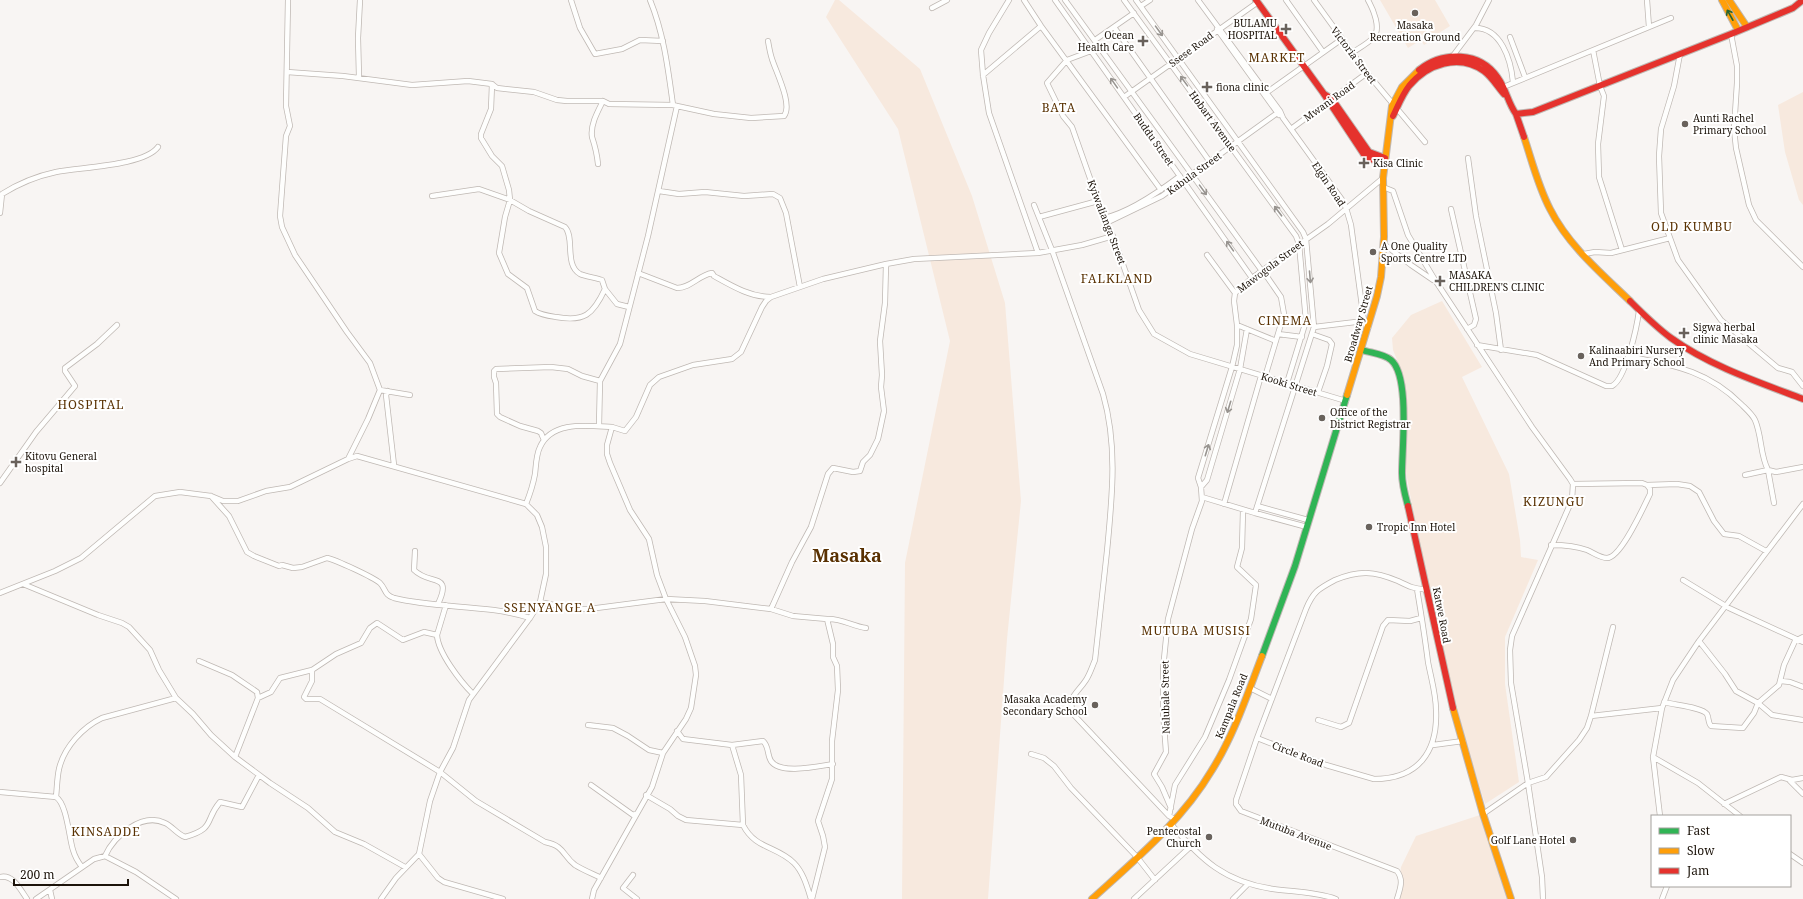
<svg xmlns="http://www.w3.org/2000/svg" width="1803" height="899" font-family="'Noto Serif',serif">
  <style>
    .green { fill: #f7e9de }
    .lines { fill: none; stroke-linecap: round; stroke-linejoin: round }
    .street-casing { stroke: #bfb8b3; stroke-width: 6 }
    .fast-casing { stroke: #bfb8b3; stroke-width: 8 }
    .slow-casing { stroke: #bfb8b3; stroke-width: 8 }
    .jam-casing { stroke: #bfb8b3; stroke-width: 8 }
    .street { stroke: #fefefd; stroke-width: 4.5 }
    .fast { stroke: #30b455; stroke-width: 6 }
    .slow { stroke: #ff9f0a; stroke-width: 6 }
    .jam { stroke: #e5322d; stroke-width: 6 }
    .oneway { stroke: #266430 }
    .oneway2 { stroke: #989490 }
    .poi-dot { fill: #69625c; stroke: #fff; stroke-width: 1.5 }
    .labels { text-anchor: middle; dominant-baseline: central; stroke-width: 4; stroke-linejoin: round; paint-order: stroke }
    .poi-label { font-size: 10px; fill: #1c130a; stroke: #fff; text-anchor: start }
    .street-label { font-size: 10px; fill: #1c130a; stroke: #fff }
    .quarter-label { font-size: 12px; letter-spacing: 1px; fill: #593102; stroke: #fff }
    .town-label { font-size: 18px; font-weight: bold; fill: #593102; stroke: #fff }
  </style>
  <rect width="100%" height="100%" fill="#f8f5f3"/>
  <path class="green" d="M835,0H839L920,69L972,196L1005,303L1021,501L1007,639L988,899H902L905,563L950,341L898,129L826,17Z
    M1380,0H1435L1450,26L1436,35L1437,37L1424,45L1421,40L1408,48Z
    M1803,92V205L1799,200L1785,152L1778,105Z
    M1442,301L1482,367L1462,377L1509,474L1520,540L1521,557L1538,560L1505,637V684L1519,782L1485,804L1464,736L1433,608L1418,538L1402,450L1405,380L1393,350L1392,338L1411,315Z
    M1483,814L1511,899H1397L1401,867L1416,836Z"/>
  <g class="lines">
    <g class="street-casing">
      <path id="street" d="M288,0L286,106L290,126L286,136L280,216L282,227L295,255L347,332L370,363L380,390L368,419L348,459
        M571,0L580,28L595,54L622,49L640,40L663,41
        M1009,0L989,33L981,50L983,75L989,113L1038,253
        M1024,0L1041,26L1161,190
        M1055,0L1252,278
        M1065,0L1262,271
        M1124,0L1296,236L1299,244L1306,321L1287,383
        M1136,0L1303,232L1306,239L1314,327L1255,513
        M1198,0L1280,111L1283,118L1343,201L1346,208L1351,225L1364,321L1368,328
        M1286,0L1323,52
        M1314,0L1367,73L1425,142
        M1647,0L1649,27
        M1141,6L1150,0
        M932,8L947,0
        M1114,27L1210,162
        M1474,28C1501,27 1511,60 1513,82
        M1217,29L1279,115
        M1731,34L1737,66V83L1734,129L1736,148L1749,205L1756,220L1803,267
        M1510,37L1525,77
        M1095,40L1134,13
        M1593,50L1600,86L1604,96L1598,144L1599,177L1622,250
        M1091,51L1067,60L1047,83L1063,116L1072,127L1104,218L1113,236L1139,310L1154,334L1190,354L1346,401
        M1352,53C1359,48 1367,44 1373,38C1382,29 1373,9 1368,0
        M1680,54L1674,86L1661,129L1659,156L1661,213L1678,260L1721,320L1778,368L1792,372L1803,386
        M1452,57L1476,25L1489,0
        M287,72L343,76L412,85L468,81L492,84L497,88L534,92L557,100L567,101H603L609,104L673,105
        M983,75L1041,26
        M359,77L358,38L360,0
        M492,84L491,109L481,134V138L492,156L502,166L509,190L510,200L505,217L499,253L508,274L527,288L535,311C541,315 549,316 556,317C584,322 593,315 605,289
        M1501,88L1671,18
        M1266,93L1342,39
        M1124,97L1258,2
        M677,106L714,114L751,118L784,116C793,105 776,72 772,59C770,53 769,47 768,41
        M1291,129L1367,73
        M1468,158L1476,216L1496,313L1501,350
        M598,164C597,154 595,146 592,137C590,125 598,111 603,101
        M1383,187L1393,191L1408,235L1435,280L1532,427L1570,479L1573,484L1572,500L1512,636L1510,650L1511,683L1528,783L1542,877L1543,899
        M659,191L679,194L705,192L744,196L773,194L780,198L786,213L800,287
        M432,196L479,189L510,200L529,211L565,227C575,237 564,265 580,274C584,276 596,278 602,280L605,289L617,304L629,307
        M1034,205L1052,250L1103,394C1118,446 1112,498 1107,551C1103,587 1099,624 1095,660C1092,667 1090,674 1086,680C1077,694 1066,697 1074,715L1169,816L1175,819
        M1451,209L1476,319L1474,325L1467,329
        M0,213L2,194C18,184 37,176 56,172C80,167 144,166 158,147
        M1039,217L1098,201
        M1104,218C1128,213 1160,191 1180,176
        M1106,223L1162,196L1280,111
        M1384,244L1411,265L1433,280
        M1584,254L1595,252L1611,253L1670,238
        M1207,255L1235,293
        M1263,271L1281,297L1284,314L1265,377
        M638,273L677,288C691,288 699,275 712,273L714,276C732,286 750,297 771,297
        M1237,325L1276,341
        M1314,327L1364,321
        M1278,334L1302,337
        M1312,334L1329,340L1332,344L1327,366L1318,392
        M1477,345L1537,355L1606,386H1612C1626,379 1637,326 1639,311
        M1628,356C1672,365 1707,370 1741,404C1746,409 1752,414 1755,420C1762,436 1760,455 1768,470L1776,472L1803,467
        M380,390L410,395
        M388,391L386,395L394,465
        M599,426L600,381L620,344L648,236L677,106L673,105C668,69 664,34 650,0
        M612,427L625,431L636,417L650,385L659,377L693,365L732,359L741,352L762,307L766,301L771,297L823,279L886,264L914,259L1038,253L1082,245L1113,236
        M544,440L541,433L538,431L520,426L500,417L497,414L496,383L494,377V371L496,369L551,367L568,369L582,376L600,381
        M1745,475L1768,470L1774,503
        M0,483L36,432L75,386L65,371V368L97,344L117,325
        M1647,485L1677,484L1690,486L1699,492L1714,521L1724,534L1739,536L1766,551
        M1201,487L1207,480L1240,369L1247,329
        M211,496L229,516L247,552L254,556L279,566L282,565L293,568L302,567L327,558C336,560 373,577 380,583C386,589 384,595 394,598C439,609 486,604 530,618
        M1202,497L1255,513L1307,527
        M526,504C530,494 533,485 535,474C536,466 536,455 540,447C552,420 589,426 612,427L607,445V454L610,463L630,510L649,539L657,575L666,599L685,637L695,666L696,675L691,708L686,719L663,753L652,787L594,890L592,899
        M1224,504L1261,376
        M1257,506L1308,520
        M1551,545C1563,545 1576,546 1587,550C1594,553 1600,558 1607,558C1621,558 1644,506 1650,494V489L1647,485L1642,483L1573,484
        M415,551L414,570C430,586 453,572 438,604
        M1683,580L1729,608L1803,642
        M23,584L98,615L122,623L129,627L150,650L159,670L176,698L193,714L211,735L235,757L270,783L308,808L335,832L364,844L405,867
        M1417,589C1421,613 1425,638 1428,662C1431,678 1436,694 1436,710C1438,752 1418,779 1374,779L1326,765L1257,738L1306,609C1313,592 1318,589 1335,580C1359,570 1374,571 1398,581C1408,586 1416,590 1427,589
        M0,593L55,571L81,558L155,496L180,492L211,496L223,501H238L266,491L290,487L348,459L357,456L526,504L537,515L542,527L546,547V574L540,602L530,618L469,700L453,748L440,772L430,801L419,854L438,878L444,882L503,899
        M540,602L573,609H589L666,599L705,601L771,609L793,616L827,619L833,644V657L837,666L838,690L832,741V779L818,821L823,836L825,847L812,899
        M771,609L792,562L811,527L828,474L833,468L853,472L860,471L863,462L870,455L878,439L884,411L881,387L882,375L880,341L885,303L886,264
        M827,619C841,618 852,626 866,628
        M437,635L446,605
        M1699,641L1725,674L1736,691L1758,703L1779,685L1784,665L1795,641L1803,637
        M199,661L232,675L257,692L258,698L235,757
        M312,670V681L304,697L306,699H320L440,772L476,801L545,842C565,846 562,855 575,865C583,870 593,874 601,878
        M1781,681L1790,682L1803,687
        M1250,688L1272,699
        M258,698L271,692L280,678L312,670L336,654L361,643L370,628L377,623L403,640L424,632L437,635C438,653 461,682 473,694
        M1664,702C1674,705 1702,707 1707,714C1709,718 1708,723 1711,726L1743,728L1754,713L1758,703L1772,715L1803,720
        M1591,716L1662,708
        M1318,720L1341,727L1349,723L1383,626L1388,620L1410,621L1421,618
        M588,725L613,728L628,736L649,750L663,753
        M677,731L683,739L732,745
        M1257,738L1236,800V804L1241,811L1397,871C1404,880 1400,889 1397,899
        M1433,745L1463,741
        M1031,754L1044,758L1054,766L1071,788L1137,857L1155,880
        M1653,757L1698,783L1740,816
        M1789,780L1803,794
        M591,785L633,815L636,814
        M0,792L56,797C67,804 69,838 73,850C75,857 78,862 82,867
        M646,795L670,809L678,816L686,820L743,825C755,849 777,846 794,863C803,872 807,886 811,899
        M56,797C57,788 57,778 59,769C64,747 83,727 102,718L176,698
        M1724,804L1781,777L1792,780L1803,778
        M1171,808L1162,787L1154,774L1166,752L1163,711V669L1168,619L1192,529L1202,501L1201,487L1198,478L1232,367L1237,345V325L1234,301L1235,293L1252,278L1328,224L1383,178
        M1483,814L1528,783L1546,777L1579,740L1587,728L1591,716L1613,627
        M1169,816L1175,785L1205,737L1229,680L1251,619L1256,585L1237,567L1242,548L1243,510
        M1660,816L1653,757L1662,708L1673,680L1699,641L1803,504
        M1171,824C1201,860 1225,882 1273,889C1295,892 1316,892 1336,899
        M743,825L741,775L732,745L763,741C769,746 767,755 771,761C780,775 819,766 833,764
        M1790,854L1803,863
        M105,856C114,836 142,812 165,823C172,826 177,834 185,837C216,828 204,821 220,802L242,807L259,775
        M633,875L623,888L637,899
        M0,877C13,874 20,889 27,899
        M50,890L52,899
        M36,899L94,859L105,856L136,872L176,899
        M381,899L396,878L419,854
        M1134,899L1190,847
        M1233,899L1248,884
        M1662,899L1667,886"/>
    </g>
    <g class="fast-casing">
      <path id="fast" d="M1362,350C1371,353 1384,354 1391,360C1410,376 1402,448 1402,473C1402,485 1405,495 1408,506
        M1262,656L1295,566L1347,395"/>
    </g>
    <g class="slow-casing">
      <path id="slow" d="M1722,0L1738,30
        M1729,0L1747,27
        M1524,137C1532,161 1538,186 1550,209C1568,245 1601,273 1630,301
        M1347,395L1377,296L1381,277L1384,237L1383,178L1392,106L1402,87L1419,70
        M1453,708L1483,814L1511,899
        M1092,899C1135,860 1182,821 1212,770C1234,735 1247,695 1262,656"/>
    </g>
    <g class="jam-casing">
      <path id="jam" d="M1256,0L1324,94L1365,156L1384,165
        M1419,70C1443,51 1480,51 1498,78C1506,89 1508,103 1516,114
        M1324,94L1332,99L1369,152L1385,158
        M1393,116C1398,106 1402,95 1409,86C1427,64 1459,53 1484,71C1492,77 1497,86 1504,94
        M1524,137L1516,114L1533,112L1731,34L1793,8L1803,0
        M1630,301C1643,314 1656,327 1671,338C1710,366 1758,382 1803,399
        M1408,506L1453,708"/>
    </g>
    <use href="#street" class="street"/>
    <use href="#fast" class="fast"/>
    <use href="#slow" class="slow"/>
    <use href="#jam" class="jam"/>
  </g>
  <defs><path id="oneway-shaft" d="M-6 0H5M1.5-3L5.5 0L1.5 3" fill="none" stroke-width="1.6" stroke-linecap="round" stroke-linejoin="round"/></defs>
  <use class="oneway" href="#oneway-shaft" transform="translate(1730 15) rotate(-119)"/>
  <g class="oneway2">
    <use href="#oneway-shaft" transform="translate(1159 31) rotate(54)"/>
    <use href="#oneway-shaft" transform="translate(1184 81) rotate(-126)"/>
    <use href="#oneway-shaft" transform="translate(1114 83) rotate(-125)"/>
    <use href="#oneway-shaft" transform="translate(1203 190) rotate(54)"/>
    <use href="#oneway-shaft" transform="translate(1278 211) rotate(-127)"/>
    <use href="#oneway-shaft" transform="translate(1230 246) rotate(-125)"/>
    <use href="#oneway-shaft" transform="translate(1310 277) rotate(85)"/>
    <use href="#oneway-shaft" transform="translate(1229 407) rotate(107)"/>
    <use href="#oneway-shaft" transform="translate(1207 450) rotate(-73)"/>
  </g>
  <g class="poi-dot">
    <circle cx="1415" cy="13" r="4"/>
    <path d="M1284 23h4v4h4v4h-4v4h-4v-4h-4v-4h4z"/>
    <path d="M1141 35h4v4h4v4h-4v4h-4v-4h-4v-4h4z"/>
    <path d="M1205 81h4v4h4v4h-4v4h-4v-4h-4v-4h4z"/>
    <circle cx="1685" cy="124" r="4"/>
    <path d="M1362 157h4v4h4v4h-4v4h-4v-4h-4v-4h4z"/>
    <circle cx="1373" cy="252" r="4"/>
    <path d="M1438 275h4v4h4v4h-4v4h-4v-4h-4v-4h4z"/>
    <path d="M1682 327h4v4h4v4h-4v4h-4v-4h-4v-4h4z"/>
    <circle cx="1581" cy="356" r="4"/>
    <circle cx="1322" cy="418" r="4"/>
    <path d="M14 456h4v4h4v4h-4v4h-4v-4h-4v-4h4z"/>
    <circle cx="1369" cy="527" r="4"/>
    <circle cx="1095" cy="705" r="4"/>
    <circle cx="1209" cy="837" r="4"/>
    <circle cx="1573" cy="840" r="4"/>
  </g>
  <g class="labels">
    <g class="poi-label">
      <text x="1277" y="23" text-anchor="end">BULAMU<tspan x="1277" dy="12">HOSPITAL</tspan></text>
      <text x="1415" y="25" text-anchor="middle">Masaka<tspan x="1415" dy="12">Recreation Ground</tspan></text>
      <text x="1134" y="35" text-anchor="end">Ocean<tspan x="1134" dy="12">Health Care</tspan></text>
      <text x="1216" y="87">fiona clinic</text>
      <text x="1693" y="118">Aunti Rachel<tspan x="1693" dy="12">Primary School</tspan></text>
      <text x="1373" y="163">Kisa Clinic</text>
      <text x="1381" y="246">A One Quality<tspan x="1381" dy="12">Sports Centre LTD</tspan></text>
      <text x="1449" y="275">MASAKA<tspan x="1449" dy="12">CHILDREN'S CLINIC</tspan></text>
      <text x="1693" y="327">Sigwa herbal<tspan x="1693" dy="12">clinic Masaka</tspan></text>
      <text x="1589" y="350">Kalinaabiri Nursery<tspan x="1589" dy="12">And Primary School</tspan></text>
      <text x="1330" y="412">Office of the<tspan x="1330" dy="12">District Registrar</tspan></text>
      <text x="25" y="456">Kitovu General<tspan x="25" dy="12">hospital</tspan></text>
      <text x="1377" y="527">Tropic Inn Hotel</text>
      <text x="1087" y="699" text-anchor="end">Masaka Academy<tspan x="1087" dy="12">Secondary School</tspan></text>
      <text x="1201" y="831" text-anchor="end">Pentecostal<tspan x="1201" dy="12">Church</tspan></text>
      <text x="1565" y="840" text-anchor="end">Golf Lane Hotel</text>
    </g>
    <g class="street-label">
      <text transform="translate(1191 49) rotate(-36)">Ssese Road</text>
      <text transform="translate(1354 55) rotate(53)">Victoria Street</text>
      <text transform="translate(1329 101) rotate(-36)">Mwani Road</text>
      <text transform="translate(1213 121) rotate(54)">Hobart Avenue</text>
      <text transform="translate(1154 139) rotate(55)">Buddu Street</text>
      <text transform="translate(1194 173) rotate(-36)">Kabula Street</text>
      <text transform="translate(1329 184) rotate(56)">Elgin Road</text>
      <text transform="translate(1107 222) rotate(69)">Kyiwalianga Street</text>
      <text transform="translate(1270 266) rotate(-37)">Mawogola Street</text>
      <text transform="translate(1358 324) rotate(-74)">Broadway Street</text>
      <text transform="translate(1289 384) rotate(17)">Kooki Street</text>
      <text transform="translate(1442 615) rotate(79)">Katwe Road</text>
      <text transform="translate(1165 697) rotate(-91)">Nalubale Street</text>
      <text transform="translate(1231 706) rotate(-68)">Kampala Road</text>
      <text transform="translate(1298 754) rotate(21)">Circle Road</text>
      <text transform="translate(1296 833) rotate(21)">Mutuba Avenue</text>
    </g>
    <g class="quarter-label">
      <text x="1277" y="57">MARKET</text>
      <text x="1059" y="107">BATA</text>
      <text x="1692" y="226">OLD KUMBU</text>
      <text x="1117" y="278">FALKLAND</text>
      <text x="1285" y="320">CINEMA</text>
      <text x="91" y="404">HOSPITAL</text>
      <text x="1554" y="501">KIZUNGU</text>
      <text x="550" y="607">SSENYANGE A</text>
      <text x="1196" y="630">MUTUBA MUSISI</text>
      <text x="106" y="831">KINSADDE</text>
    </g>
    <g class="town-label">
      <text x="847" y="555">Masaka</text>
    </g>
  </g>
  <rect x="1651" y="815" width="140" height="72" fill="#ffffff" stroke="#a4a19d"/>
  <rect x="1659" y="828" width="20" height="6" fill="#30b455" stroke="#a4a19d"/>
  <text x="1687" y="835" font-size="12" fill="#1c130a">Fast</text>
  <rect x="1659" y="848" width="20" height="6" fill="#ff9f0a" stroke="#a4a19d"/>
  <text x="1687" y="855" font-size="12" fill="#1c130a">Slow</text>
  <rect x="1659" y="868" width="20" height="6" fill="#e5322d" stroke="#a4a19d"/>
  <text x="1687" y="875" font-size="12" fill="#1c130a">Jam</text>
  <path d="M14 879v6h114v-6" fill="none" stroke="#1c130a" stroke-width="2"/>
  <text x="20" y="879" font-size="12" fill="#1c130a" stroke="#ffffff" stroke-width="3" paint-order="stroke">200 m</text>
</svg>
